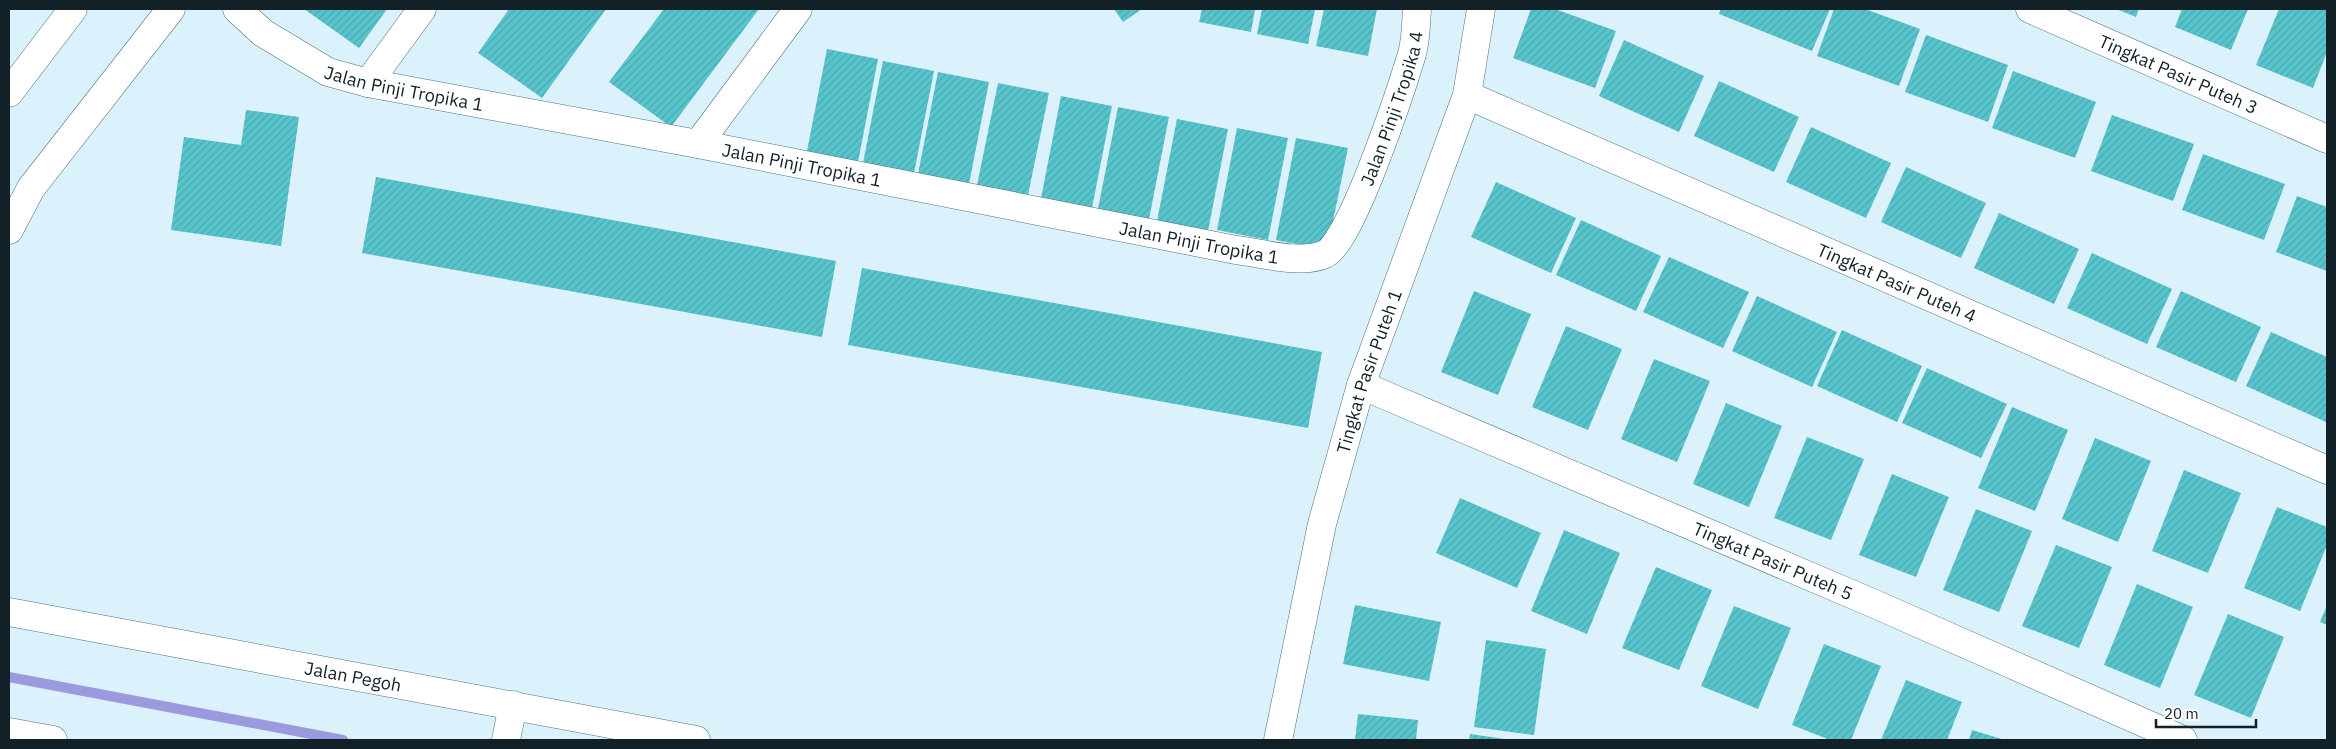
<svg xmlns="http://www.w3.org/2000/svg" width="2336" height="749" font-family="'IBM Plex Sans',sans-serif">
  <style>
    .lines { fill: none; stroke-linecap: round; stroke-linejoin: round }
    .stream { stroke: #9d99de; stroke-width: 10 }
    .building { fill: url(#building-hatch) }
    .street-casing { stroke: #4d7081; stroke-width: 29 }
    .secondary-casing { stroke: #4d7081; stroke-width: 29 }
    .street { stroke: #fff; stroke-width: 28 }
    .secondary { stroke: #fff; stroke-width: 28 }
    .labels { text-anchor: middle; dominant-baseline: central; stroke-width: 4; stroke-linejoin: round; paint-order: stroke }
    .street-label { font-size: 18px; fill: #122128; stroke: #fafafa }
  </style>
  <defs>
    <pattern id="building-hatch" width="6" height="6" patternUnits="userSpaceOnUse" patternTransform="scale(1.25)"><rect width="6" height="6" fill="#58c4cc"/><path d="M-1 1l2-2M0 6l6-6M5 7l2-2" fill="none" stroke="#4ca8af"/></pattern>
  </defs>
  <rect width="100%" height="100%" fill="#dbf2fd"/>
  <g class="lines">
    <path class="stream" d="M9,677L343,740"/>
  </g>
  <path class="building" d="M304,9H387L359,48Z
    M509,9H606L542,98L478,53Z
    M664,9H759L671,127L609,82Z
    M1114,9H1142L1123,22Z
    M1202,9H1255L1251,32L1199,22Z
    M1262,9H1315L1308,44L1257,34Z
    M1324,9H1377L1368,56L1316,46Z
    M1531,9H1555L1616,31L1595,88L1513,58Z
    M1721,9H1830L1812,51L1719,14Z
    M1834,9H1865L1920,29L1899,86L1817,56Z
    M2116,9H2139L2136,17Z
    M2182,9H2248L2231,50L2175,27Z
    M2279,9H2327V52L2313,88L2256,65Z
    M1926,35L2008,65L1988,122L1905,92Z
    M1624,40L1704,76L1679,132L1599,96Z
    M827,49L878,59L858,162L807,151Z
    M883,61L934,71L914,173L863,163Z
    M2013,71L2096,102L2075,158L1992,128Z
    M938,72L989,82L969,184L918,174Z
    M1719,81L1799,117L1774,172L1694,136Z
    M998,83L1049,93L1028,195L977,185Z
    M1061,96L1112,106L1092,208L1041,198Z
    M1118,107L1169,117L1149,219L1098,209Z
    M246,110L299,117L281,246L171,230L184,137L241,145Z
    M2112,115L2194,144L2173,201L2091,171Z
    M1177,119L1228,129L1208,231L1157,221Z
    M1811,127L1891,163L1866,218L1786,182Z
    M1237,128L1288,138L1268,240L1217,230Z
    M1296,138L1348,148L1327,250L1276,240Z
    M2203,154L2285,184L2264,240L2182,210Z
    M1906,167L1986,203L1961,258L1881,222Z
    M376,177L836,261L822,337L362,253Z
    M1496,182L1576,218L1551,273L1471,237Z
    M2297,196L2327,207V271L2276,252Z
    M1999,213L2079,249L2054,304L1974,268Z
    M1581,220L1661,256L1636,311L1556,275Z
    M2092,253L2172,289L2147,344L2067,308Z
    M1669,257L1749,292L1723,348L1643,312Z
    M862,268L1322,352L1308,428L848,345Z
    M1474,291L1531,314L1498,395L1441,372Z
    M2181,291L2261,327L2236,382L2156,347Z
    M1757,296L1837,332L1812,387L1732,351Z
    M1566,326L1622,349L1588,430L1532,407Z
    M1842,330L1922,366L1897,422L1817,386Z
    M2271,332L2327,357L2326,422L2246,386Z
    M1654,359L1710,381L1677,462L1621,439Z
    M1927,368L2007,404L1981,458L1902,423Z
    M1726,403L1782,426L1749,507L1693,484Z
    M2012,407L2068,430L2035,511L1978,488Z
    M1807,437L1864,459L1831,540L1774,518Z
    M2095,438L2151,461L2118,542L2062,519Z
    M2184,470L2241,493L2208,573L2152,551Z
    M1892,474L1949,497L1916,577L1859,555Z
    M1460,498L1541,533L1517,588L1436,553Z
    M2277,507L2327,527V545L2300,611L2244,588Z
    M1976,509L2032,531L1999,612L1943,590Z
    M1564,530L1620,553L1587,634L1531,611Z
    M2056,545L2112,567L2079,648L2022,626Z
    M1656,567L1712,590L1679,670L1622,648Z
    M2137,584L2193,607L2160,688L2104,665Z
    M1355,605L1441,622L1429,681L1343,664Z
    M2327,605V625L2320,622Z
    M1734,606L1791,628L1758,709L1701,686Z
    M2228,614L2284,637L2251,718L2194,695Z
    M1486,640L1546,649L1534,735L1474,727Z
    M1824,644L1881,666L1851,740H1830L1792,725Z
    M1906,680L1962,702L1947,740H1881Z
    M1358,714L1418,720L1416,740H1355Z
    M1972,730L2005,740H1969Z
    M1470,734L1505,739V740H1469Z"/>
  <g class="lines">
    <g class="street-casing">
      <g id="street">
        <path id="s1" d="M237,9L263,33L328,72L368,83L698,144L1236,250C1262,253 1301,265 1325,254C1351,243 1402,87 1412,54C1416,40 1416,23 1417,9"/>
        <path id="s2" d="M2030,9L2327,139"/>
        <path d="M368,83L422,9"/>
        <path d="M9,93L73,9"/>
        <path id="s3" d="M1467,95L2327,470"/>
        <path d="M698,144L798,9"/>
        <path id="s4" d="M1361,385L1877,605L2183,740"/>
        <path d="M9,732L53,740"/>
        <path d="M506,740L513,705"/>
        <path id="s5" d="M1278,740L1322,524L1361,385L1467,95L1481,9"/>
      </g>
    </g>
    <g class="secondary-casing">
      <g id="secondary">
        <path d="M9,230L31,188L171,9"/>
        <path id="s6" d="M9,612L696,740"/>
      </g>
    </g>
    <use href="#street" class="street"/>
    <use href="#secondary" class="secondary"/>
  </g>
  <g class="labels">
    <g class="street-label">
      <text stroke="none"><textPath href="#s2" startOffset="162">Tingkat Pasir Puteh 3</textPath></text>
      <text stroke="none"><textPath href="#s1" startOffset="189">Jalan Pinji Tropika 1</textPath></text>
      <text stroke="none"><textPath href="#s1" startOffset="1289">Jalan Pinji Tropika 4</textPath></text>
      <text stroke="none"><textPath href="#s1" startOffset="594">Jalan Pinji Tropika 1</textPath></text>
      <text stroke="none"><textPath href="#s1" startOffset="999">Jalan Pinji Tropika 1</textPath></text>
      <text stroke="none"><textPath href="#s3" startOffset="469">Tingkat Pasir Puteh 4</textPath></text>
      <text stroke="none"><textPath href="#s5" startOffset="380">Tingkat Pasir Puteh 1</textPath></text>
      <text stroke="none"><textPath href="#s4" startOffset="448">Tingkat Pasir Puteh 5</textPath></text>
      <text stroke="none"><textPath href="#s6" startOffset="350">Jalan Pegoh</textPath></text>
    </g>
  </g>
  <rect width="2336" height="749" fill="none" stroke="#122128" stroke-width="20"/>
  <path d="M2156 719v8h100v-8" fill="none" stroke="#122128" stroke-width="2.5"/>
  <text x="2164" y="719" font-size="15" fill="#122128" stroke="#fafafa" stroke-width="4" paint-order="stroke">20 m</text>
</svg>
